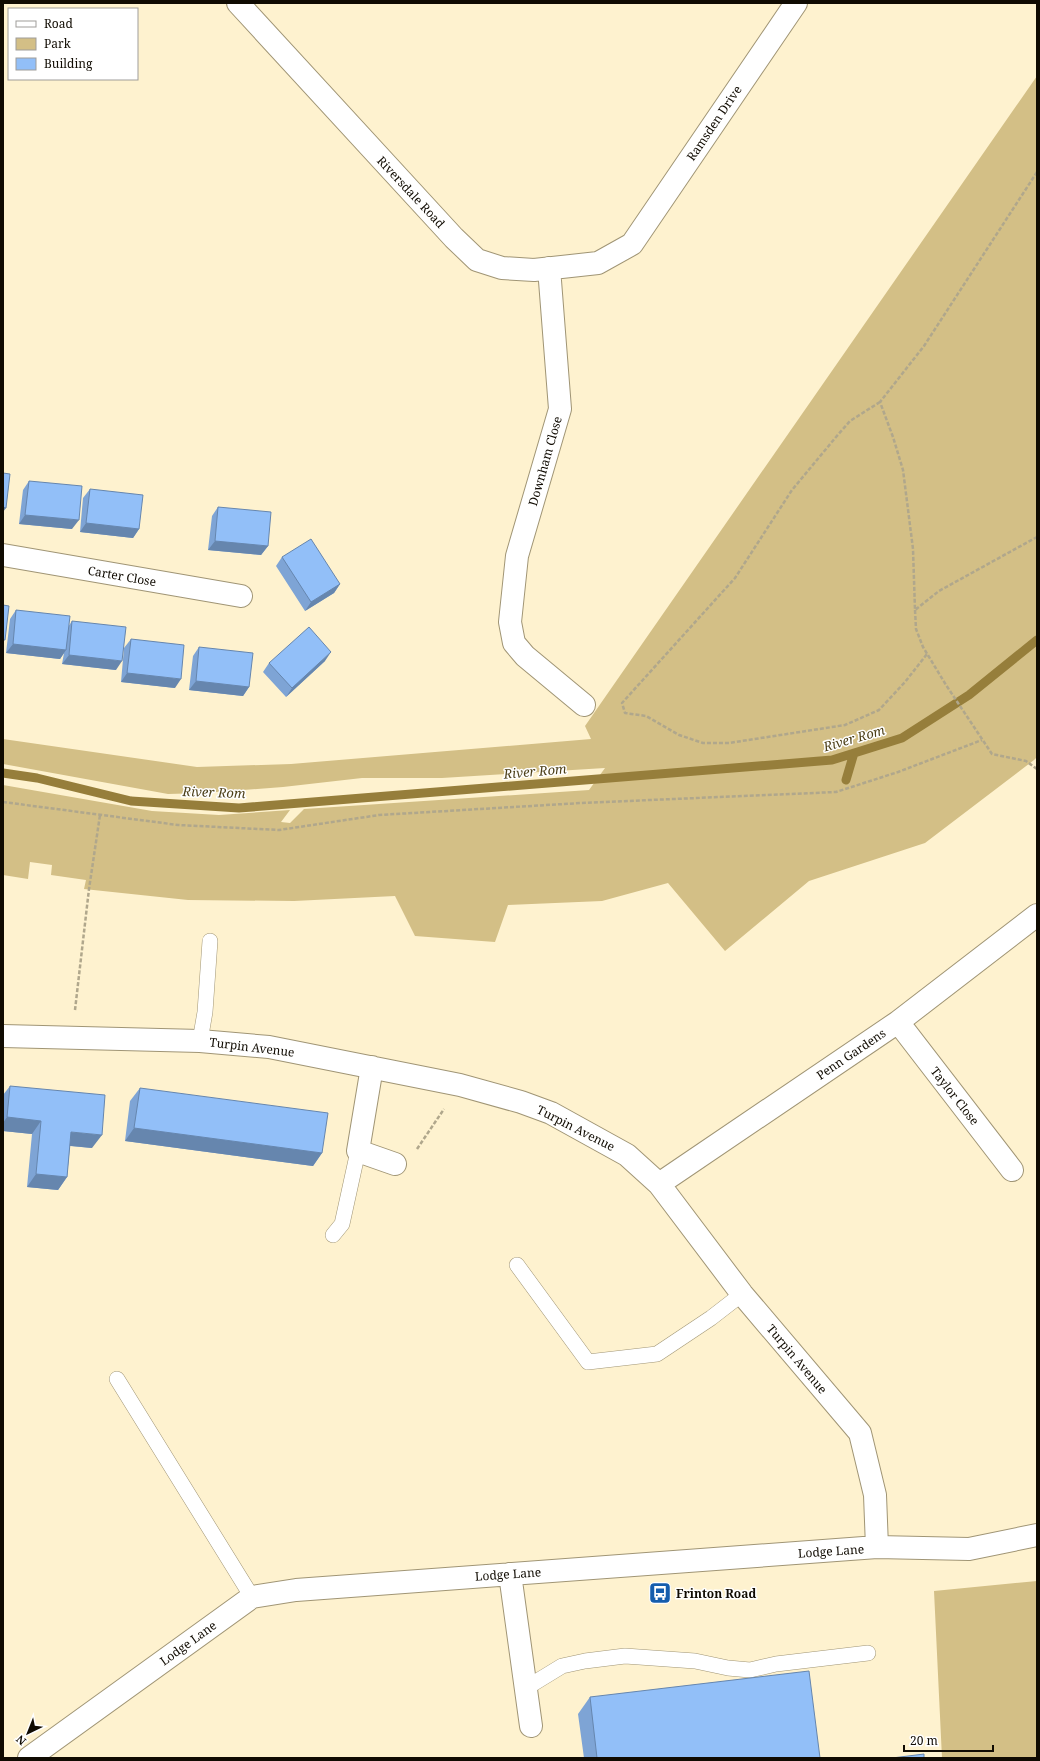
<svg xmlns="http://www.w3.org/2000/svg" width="1040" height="1761" font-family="'Noto Serif',serif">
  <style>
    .green { fill: #d3bf86 }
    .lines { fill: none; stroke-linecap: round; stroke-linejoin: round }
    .stream { stroke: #967e3b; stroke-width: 9 }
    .service-casing { stroke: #a09575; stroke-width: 16 }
    .minor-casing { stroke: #a09575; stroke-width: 24 }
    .path { stroke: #b0a78c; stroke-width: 2.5; stroke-dasharray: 4 2; stroke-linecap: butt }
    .service { stroke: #fff; stroke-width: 15 }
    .minor { stroke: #fff; stroke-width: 22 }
    .wall { fill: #7ea4d5 }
    .shaded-wall { fill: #6686ae }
    .building { fill: #92bff8; stroke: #6686ae }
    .labels { text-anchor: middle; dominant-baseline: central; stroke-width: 3; stroke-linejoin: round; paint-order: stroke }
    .street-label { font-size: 12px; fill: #100b02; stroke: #fff }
    .poi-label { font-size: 12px; font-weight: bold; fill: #100b02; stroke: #fff; text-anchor: start }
    .water-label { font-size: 13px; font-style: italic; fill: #4c3f18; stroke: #fff }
  </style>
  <rect width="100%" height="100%" fill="#fef2cf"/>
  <path class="green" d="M1037,76V757L1034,760L925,843L809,881L725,951L668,883L602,901L508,905L495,942L415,936L395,896L294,901L188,900L84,889L86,880L51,875L52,865L30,862L28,879L3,875V785L152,811L219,815L290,810L281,822L290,823L304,809L589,790L605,768L442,778H362L283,787L203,793L168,794L3,764V739L197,767L291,764L591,739L585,726Z
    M1037,1581V1758H942L934,1591Z"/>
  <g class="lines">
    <path class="stream" d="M3,773L37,778L131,801L239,808L832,760L902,738L969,695L1037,640
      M846,780L854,753"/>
    <g class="service-casing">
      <path id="service" d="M200,1041L205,1012L210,941
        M333,1235L342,1224L358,1151
        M517,1265L588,1362L657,1354L711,1318L742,1294
        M117,1379L252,1597
        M526,1688L562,1666L585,1661L625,1656L695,1661L728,1668L750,1670L776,1664L868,1653"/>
    </g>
    <g class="minor-casing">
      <path id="minor" d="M238,3L454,238L477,260L502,268L534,270L598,263L632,244L796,3
        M549,268L560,409L517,556L510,622L514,643L525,656L584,705
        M3,555L241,596
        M898,1022L1012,1170
        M3,1036L200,1041L269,1047L460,1085L521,1102L551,1113L627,1155L659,1184L742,1294L860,1433L875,1495L877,1547
        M372,1067L358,1151L395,1164
        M659,1184L898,1022L1037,915
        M510,1574L531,1726
        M29,1758L252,1597L296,1590L877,1547L969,1549L1037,1535"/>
    </g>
    <path class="path" d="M1037,172L924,346L880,402L893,437L903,470L913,549L915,610L939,591L1037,537
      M880,402L850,421L836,437L792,490L735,578L622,703L625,713L646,716L679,735L703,743H729L845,725L879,710L905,682L927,654
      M915,610L916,629L923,647L946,685L992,754L1026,761L1037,769
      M3,802L178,825L279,830L379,815L581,803L836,792L898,772L982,740
      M75,1010L89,889L100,815
      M417,1149L444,1109"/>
    <use href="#service" class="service"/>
    <use href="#minor" class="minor"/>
  </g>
  <path class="wall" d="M29,481L72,529L19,524L23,490Z
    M90,489L139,529L133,538L80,532L83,498Z
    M218,507L268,546L261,555L208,550L212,516Z
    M282,557L340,584L334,593L305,611L276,566Z
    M16,610L68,627L72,621L116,670L62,664L64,653L60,659L6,653L10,619Z
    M131,639L175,688L121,682L124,648Z
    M199,647L249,687L243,696L189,690L193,656Z
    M325,661L286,697L263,672L269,663Z
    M10,1086L92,1148L70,1146L67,1177L58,1190L27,1187L32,1134L3,1131V1095Z
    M140,1088L322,1153L313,1166L125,1141L130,1101Z
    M590,1697L820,1758H584L578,1714Z"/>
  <path class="shaded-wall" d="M3,507L6,508L3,512Z
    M25,515L79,520L72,529L19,524Z
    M86,523L139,529L133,538L80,532Z
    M215,541L268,546L261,555L208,550Z
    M340,584L334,593L305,611L311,602Z
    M13,644L66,650L60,659L6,653Z
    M331,652L325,661L286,697L292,688Z
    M69,655L122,661L116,670L62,664Z
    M127,673L181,679L175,688L121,682Z
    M196,681L249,687L243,696L189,690Z
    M7,1117L41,1121L32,1134L3,1131V1123Z
    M134,1128L322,1153L313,1166L125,1141Z
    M71,1132L102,1135L92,1148L62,1145Z
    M36,1174L67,1177L58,1190L27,1187Z"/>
  <path class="building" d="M3,473L10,474L6,508L3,507Z
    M29,481L82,486L79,520L25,515Z
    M90,489L143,495L139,529L86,523Z
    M218,507L271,512L268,546L215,541Z
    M311,539L340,584L311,602L282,557Z
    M3,605L9,606L5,640H3Z
    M16,610L70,616L66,650L13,644Z
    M72,621L126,627L122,661L69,655Z
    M309,627L331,652L292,688L269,663Z
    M131,639L184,645L181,679L127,673Z
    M199,647L253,653L249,687L196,681Z
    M10,1086L105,1095L102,1135L71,1132L67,1177L36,1174L41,1121L7,1117Z
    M140,1088L328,1113L322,1153L134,1128Z
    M809,1671L820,1758H597L590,1697Z
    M924,1754V1758H892Z"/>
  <defs>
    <g id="bus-square" transform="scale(1.15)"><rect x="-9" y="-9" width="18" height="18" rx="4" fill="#155dad" stroke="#fff"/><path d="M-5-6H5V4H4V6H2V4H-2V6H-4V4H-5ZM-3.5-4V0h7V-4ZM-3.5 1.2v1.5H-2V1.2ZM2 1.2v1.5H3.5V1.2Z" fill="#fff"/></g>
  </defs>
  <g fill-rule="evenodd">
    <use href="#bus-square" x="660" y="1593"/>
  </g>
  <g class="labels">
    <g class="street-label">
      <text transform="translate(714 123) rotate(-56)">Ramsden Drive</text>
      <text transform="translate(411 192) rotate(47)">Riversdale Road</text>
      <text transform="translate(545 461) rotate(-74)">Downham Close</text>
      <text transform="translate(122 576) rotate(10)">Carter Close</text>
      <text transform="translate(252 1047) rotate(7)">Turpin Avenue</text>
      <text transform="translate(851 1054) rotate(-34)">Penn Gardens</text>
      <text transform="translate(955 1096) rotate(52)">Taylor Close</text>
      <text transform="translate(576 1128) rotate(27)">Turpin Avenue</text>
      <text transform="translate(797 1359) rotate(50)">Turpin Avenue</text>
      <text transform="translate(831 1551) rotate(-4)">Lodge Lane</text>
      <text transform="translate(508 1574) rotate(-4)">Lodge Lane</text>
      <text transform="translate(188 1643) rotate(-36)">Lodge Lane</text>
    </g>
    <g class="poi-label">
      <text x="676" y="1593">Frinton Road</text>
    </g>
    <g class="water-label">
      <text transform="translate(854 738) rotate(-16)">River Rom</text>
      <text transform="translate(535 771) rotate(-5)">River Rom</text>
      <text transform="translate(214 792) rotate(2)">River Rom</text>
    </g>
  </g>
  <rect width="1040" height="1761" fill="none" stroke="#100b02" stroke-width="8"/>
  <rect x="8" y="8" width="130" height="72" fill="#ffffff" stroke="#9f9d9a"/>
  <rect x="16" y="21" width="20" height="6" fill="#ffffff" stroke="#9f9d9a"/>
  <text x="44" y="28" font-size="12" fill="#100b02">Road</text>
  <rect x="16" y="38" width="20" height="12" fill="#d3bf86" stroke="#9f9d9a"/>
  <text x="44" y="48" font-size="12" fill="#100b02">Park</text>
  <rect x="16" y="58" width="20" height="12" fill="#92bff8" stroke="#9f9d9a"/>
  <text x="44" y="68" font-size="12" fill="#100b02">Building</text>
  <g transform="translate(28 1733) rotate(223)" stroke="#ffffff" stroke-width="3" paint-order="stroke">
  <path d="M0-3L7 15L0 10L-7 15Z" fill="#100b02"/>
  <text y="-6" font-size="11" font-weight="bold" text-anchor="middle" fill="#100b02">N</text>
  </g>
  <path d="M904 1745v6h89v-6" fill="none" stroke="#100b02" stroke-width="2"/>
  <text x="910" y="1745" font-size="12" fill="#100b02" stroke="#ffffff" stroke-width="3" paint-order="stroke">20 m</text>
</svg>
